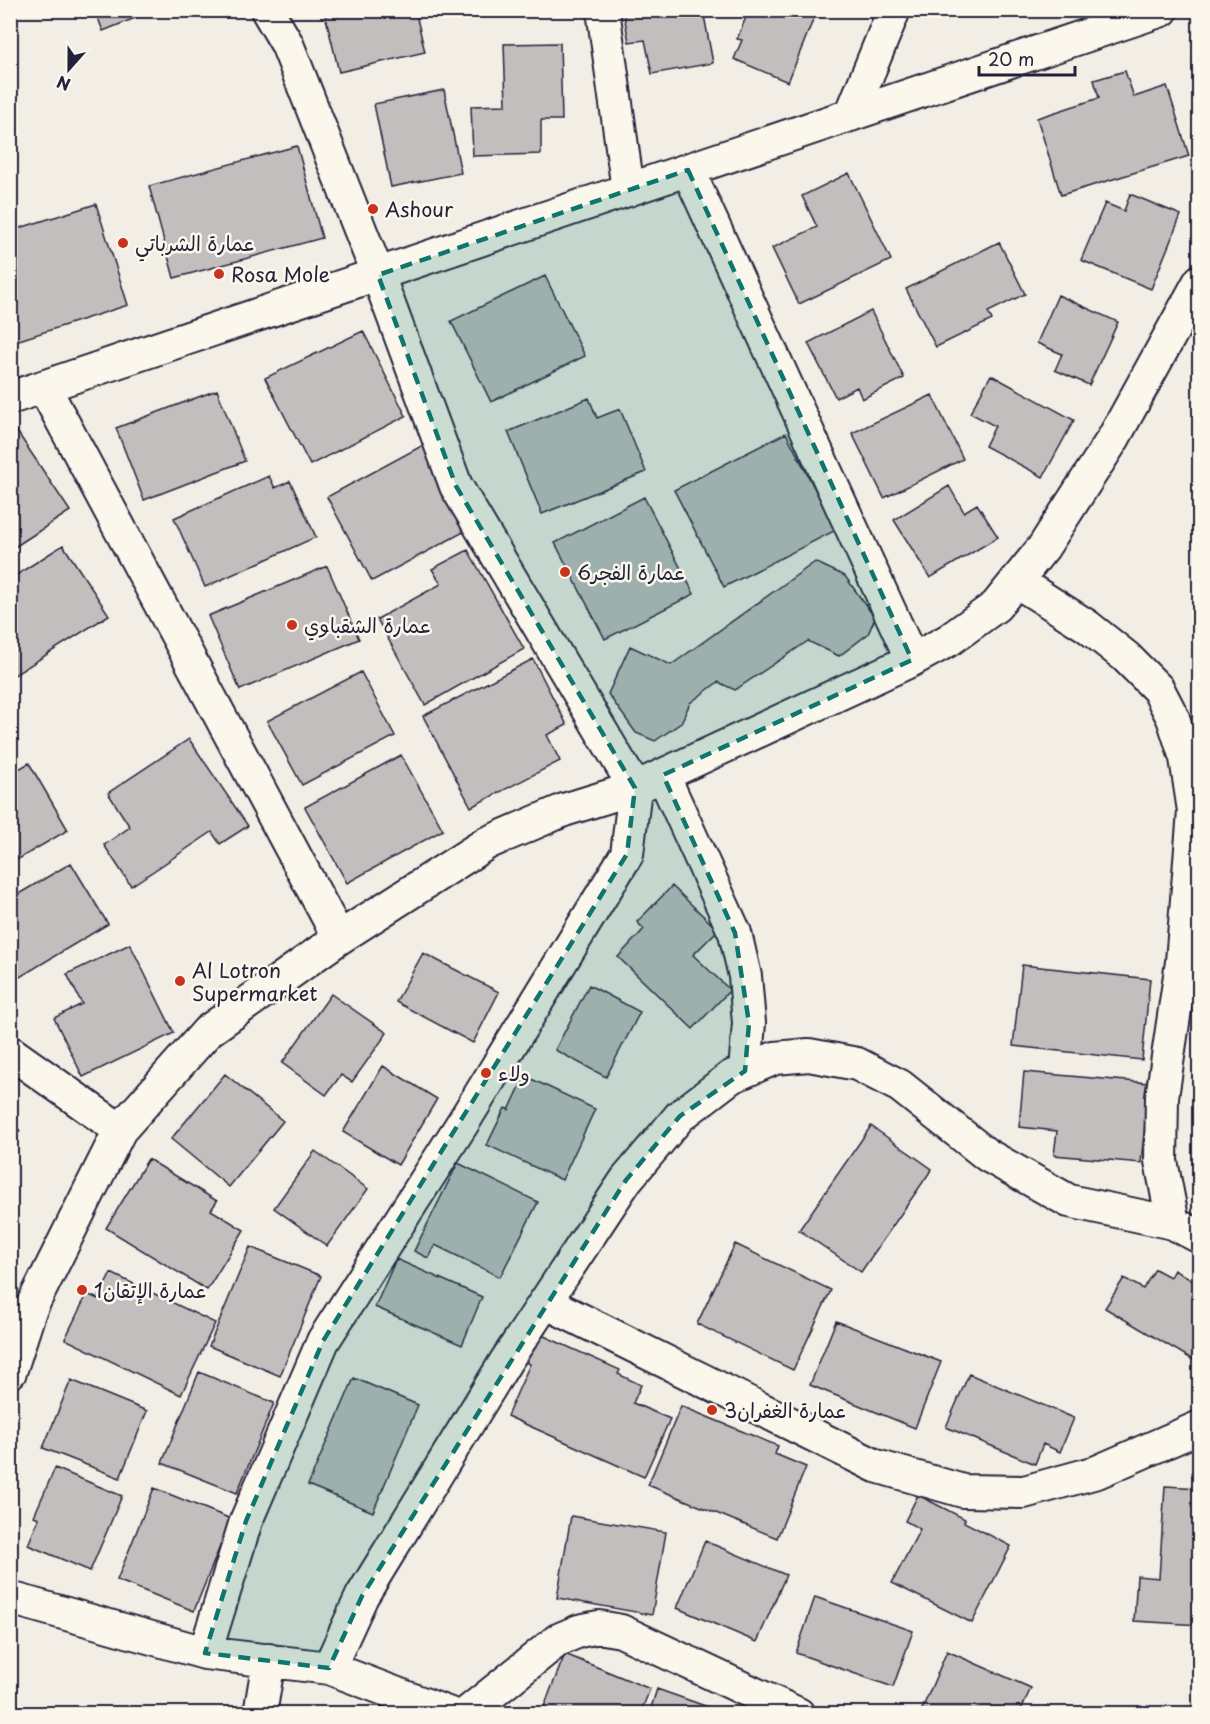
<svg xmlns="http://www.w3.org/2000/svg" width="1210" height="1724" font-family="'Playpen Sans','Playpen Sans Arabic',sans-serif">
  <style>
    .building { fill: #c2bebe; stroke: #22223b; stroke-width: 1.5 }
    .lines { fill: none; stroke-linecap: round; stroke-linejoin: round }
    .minor-casing { stroke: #22223b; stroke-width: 36 }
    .minor { stroke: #fbf7ec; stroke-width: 32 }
    .marked { fill: #0f766e; fill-opacity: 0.2; stroke: #0f766e; stroke-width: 4.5; stroke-dasharray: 12 8; stroke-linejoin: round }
    .poi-dot { fill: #c8321e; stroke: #fbf7ec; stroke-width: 2 }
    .labels { text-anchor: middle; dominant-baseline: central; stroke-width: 5; stroke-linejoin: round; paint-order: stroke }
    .poi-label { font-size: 20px; fill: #22223b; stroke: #fbf7ec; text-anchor: start }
  </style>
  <rect width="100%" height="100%" fill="#f2eee5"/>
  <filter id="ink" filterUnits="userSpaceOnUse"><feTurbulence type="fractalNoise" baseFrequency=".0167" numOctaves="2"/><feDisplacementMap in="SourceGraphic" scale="12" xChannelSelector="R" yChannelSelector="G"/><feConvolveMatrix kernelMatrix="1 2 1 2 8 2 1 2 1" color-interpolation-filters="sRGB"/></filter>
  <g filter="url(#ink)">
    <path class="building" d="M95,10H155L103,31Z
      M324,10H415L425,52L339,72Z
      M623,10H703L713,63L652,74L645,40L629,42Z
      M749,10H817L788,82L734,59L742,40L737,39Z
      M560,43L562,120H541V154L473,156L471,106L506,105L504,44Z
      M1125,71L1134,97L1167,86L1189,156L1061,195L1037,118L1099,98L1094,80Z
      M444,90L461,173L391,187L374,104Z
      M297,146L322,238L174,278L149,186Z
      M849,173L891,260L799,304L772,248L817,227L802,196Z
      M1130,194L1181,215L1151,289L1081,260L1105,203L1124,211Z
      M96,204L128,305L10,343V231Z
      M999,242L1025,294L988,312L992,320L936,347L906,289Z
      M545,276L585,356L491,402L451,321Z
      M1058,295L1118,322L1089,385L1055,370L1062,354L1037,343Z
      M871,311L904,378L862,399L857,387L836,398L808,343Z
      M363,331L406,416L310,465L265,378Z
      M991,375L1074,420L1043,477L985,446L995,426L970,413Z
      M217,390L245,461L144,500L116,428Z
      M932,395L963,459L884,498L852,433Z
      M589,398L597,418L620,409L646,472L542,514L508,432Z
      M16,430L70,511L10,550V434Z
      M786,433L836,530L724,587L674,490Z
      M427,443L473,527L372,581L327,497Z
      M269,476L275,488L290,481L316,537L205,587L174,518Z
      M949,486L964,512L977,504L998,537L930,578L894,520Z
      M644,497L694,594L605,639L555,543Z
      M63,545L109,615L10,678V579Z
      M468,550L524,649L425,705L377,619L441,584L432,569Z
      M815,562L845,576L875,618L868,634L839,656L808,641L735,690L718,682L690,703L681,723L655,741L636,733L608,694L630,646L671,665Z
      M327,566L359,639L240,690L208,616Z
      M533,659L567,725L547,735L560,761L471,807L423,716Z
      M361,672L395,736L302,785L267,721Z
      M10,727L18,741L10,745Z
      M189,739L248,826L220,844L212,832L131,886L104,845L130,827L108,793Z
      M401,755L443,830L347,883L305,807Z
      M29,763L68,830L10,864V774Z
      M71,863L108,924L10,983V899Z
      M672,886L718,930L693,955L730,990L693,1029L618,957L644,929L637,922Z
      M130,944L174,1033L83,1077L54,1018L82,1004L67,974Z
      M423,953L499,992L473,1043L396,1002Z
      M1022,965L1150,979L1142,1060L1013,1046Z
      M589,985L640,1012L606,1077L555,1050Z
      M331,994L387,1033L352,1082L341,1075L326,1095L282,1063Z
      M383,1066L437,1099L398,1165L343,1132Z
      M1024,1072L1149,1083L1141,1163L1054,1155L1057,1131L1019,1127Z
      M225,1074L283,1121L229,1187L171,1139Z
      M525,1076L595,1109L562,1180L487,1145L505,1108L509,1110Z
      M10,1120L20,1131L10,1139Z
      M871,1126L932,1169L861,1272L799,1230Z
      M315,1151L368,1189L327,1246L274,1208Z
      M148,1159L217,1201L211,1210L244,1230L207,1290L106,1228Z
      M458,1163L538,1202L500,1277L435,1245L428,1258L414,1251Z
      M735,1244L831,1290L793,1370L697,1324Z
      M250,1247L321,1276L280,1376L209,1346Z
      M396,1259L482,1297L462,1345L375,1307Z
      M1155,1269L1170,1277L1174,1270L1200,1285V1364L1105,1308L1124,1278L1143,1289Z
      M111,1273L215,1323L181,1395L65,1339L87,1294L98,1299Z
      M836,1321L941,1362L915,1428L810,1385Z
      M535,1332L620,1370L618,1374L641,1385L633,1403L670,1419L644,1477L507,1416L530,1364L522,1361Z
      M199,1372L274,1403L237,1493L162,1463Z
      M969,1374L1074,1418L1060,1452L1043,1444L1035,1464L946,1427Z
      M354,1378L418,1405L373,1512L308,1485Z
      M71,1380L147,1411L120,1478L43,1448Z
      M681,1406L778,1446L775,1454L806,1467L777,1538L648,1485Z
      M55,1468L122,1496L90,1571L28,1545L39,1518L34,1516Z
      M1165,1486L1200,1488V1625L1134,1621L1137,1576L1159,1578Z
      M154,1488L231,1519L194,1611L117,1580Z
      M918,1495L965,1519L964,1522L1011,1546L972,1623L892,1583L920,1529L905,1521Z
      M571,1516L666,1532L652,1615L557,1598Z
      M705,1541L786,1575L757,1642L677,1608Z
      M815,1597L913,1631L893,1687L796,1653Z
      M947,1651L1031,1688L1019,1714H920Z
      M565,1654L650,1689L640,1714H541Z
      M657,1689L728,1714H649Z"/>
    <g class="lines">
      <g class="minor-casing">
        <path id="minor" d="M603,10L628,190
          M851,115L894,10
          M688,170L912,660
          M44,387L339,938
          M10,398L1162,10
          M1016,581L1087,626L1126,657L1158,689L1173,718L1186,758L1194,811L1182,962L1162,1097L1161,1161L1173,1223
          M663,775L735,933L745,976L749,1023L745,1071
          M10,1052L120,1130
          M545,1302L876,1466L963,1491L1024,1492L1097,1472L1200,1427
          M10,1372L30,1310L120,1130L208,1031L339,938L487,843L564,810L635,788L912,660L949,640L996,606L1043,548L1113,439L1200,281
          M10,1598L205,1653L329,1668L450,1714
          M205,1653L246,1521L323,1341L464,1121L627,854L635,788L456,486L378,275L287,44L267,10
          M329,1668L362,1596L506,1361L626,1180L680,1116L731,1077L775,1058L809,1055L857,1064L900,1086L987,1155L1069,1201L1173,1223L1200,1237
          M260,1714L269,1660
          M466,1714L558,1640L579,1631L599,1627L621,1631L798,1714"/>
      </g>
      <use href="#minor" class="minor"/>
    </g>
  </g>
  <path class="marked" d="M688,170L912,660L663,775L735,933L749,1023L745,1071L680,1116L626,1180L362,1596L329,1668L205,1653L246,1521L323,1341L627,854L635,788L456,486L378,275Z"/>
  <g class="poi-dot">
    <circle cx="373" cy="209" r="6"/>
    <circle cx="123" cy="243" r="6"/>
    <circle cx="219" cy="274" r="6"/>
    <circle cx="565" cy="572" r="6"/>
    <circle cx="292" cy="625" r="6"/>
    <circle cx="180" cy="981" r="6"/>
    <circle cx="486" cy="1073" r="6"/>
    <circle cx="82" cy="1290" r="6"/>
    <circle cx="712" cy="1410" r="6"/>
  </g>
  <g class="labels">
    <g class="poi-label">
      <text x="385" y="209">Ashour</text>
      <text x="135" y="243">عمارة الشرباتي</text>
      <text x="231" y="274">Rosa Mole</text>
      <text x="577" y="572">عمارة الفجر6</text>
      <text x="304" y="625">عمارة الشقباوي</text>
      <text x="192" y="970">Al Lotron<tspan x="192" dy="23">Supermarket</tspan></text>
      <text x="498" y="1073">ولاء</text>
      <text x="94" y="1290">عمارة الإتقان1</text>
      <text x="724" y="1410">عمارة الغفران3</text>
    </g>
  </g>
  <rect width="1210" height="1724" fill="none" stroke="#fbf7ec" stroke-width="36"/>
  <rect x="18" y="18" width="1174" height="1688" fill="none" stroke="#22223b" stroke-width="2" filter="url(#ink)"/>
  <g transform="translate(69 69) rotate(201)" stroke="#fbf7ec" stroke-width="4.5" paint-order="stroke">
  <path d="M0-4.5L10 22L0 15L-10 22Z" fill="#22223b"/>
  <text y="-9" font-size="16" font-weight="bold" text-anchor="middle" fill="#22223b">N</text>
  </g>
  <path d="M979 66v9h96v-9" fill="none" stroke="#22223b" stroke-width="3"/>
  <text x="988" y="66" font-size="18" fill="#22223b" stroke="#fbf7ec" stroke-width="4.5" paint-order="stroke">20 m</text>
</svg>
